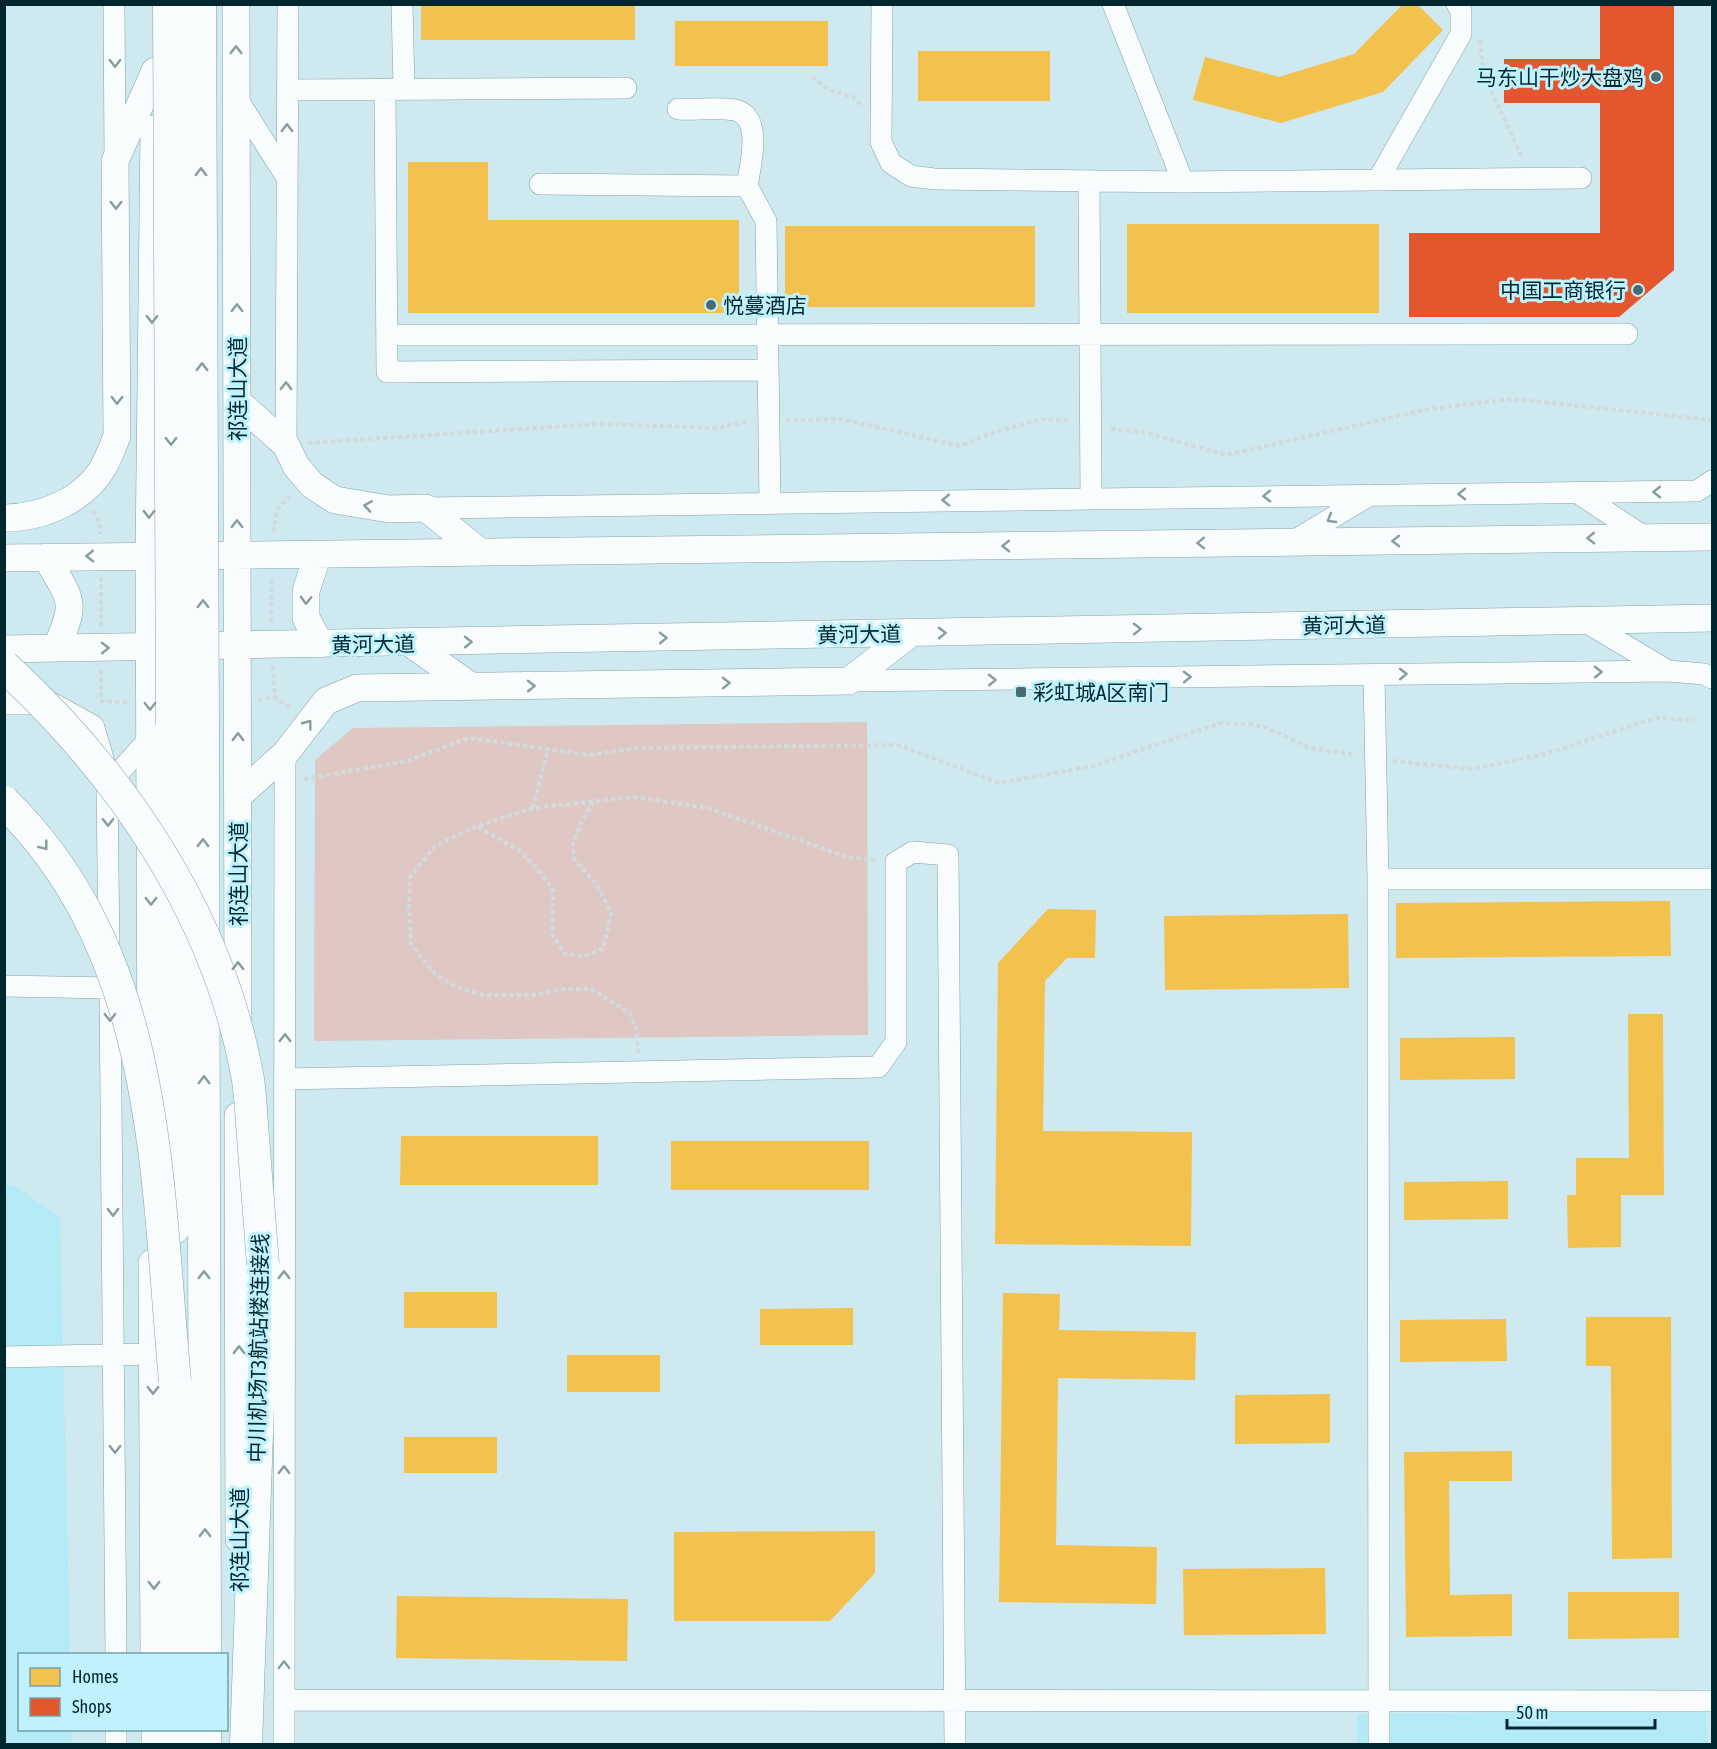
<svg xmlns="http://www.w3.org/2000/svg" width="1717" height="1749" font-family="'Asap Condensed','Noto Sans SC',sans-serif">
  <style>
    .built { fill: #b3eaf6 }
    .green { fill: #dfc8c3 }
    .homes { fill: #f2c14e }
    .shops { fill: #e4572e }
    .lines { fill: none; stroke-linecap: round; stroke-linejoin: round }
    .minor-casing { stroke: #84a3a9; stroke-width: 22 }
    .major-casing { stroke: #84a3a9; stroke-width: 28 }
    .highway-casing { stroke: #84a3a9; stroke-width: 33 }
    .path { stroke: #d1dadc; stroke-width: 4; stroke-dasharray: 4.5 3; stroke-linecap: butt }
    .minor { stroke: #f8fcfd; stroke-width: 21 }
    .major { stroke: #f8fcfd; stroke-width: 27 }
    .highway { stroke: #f8fcfd; stroke-width: 32 }
    .highway-bridge-casing { stroke: #84a3a9; stroke-width: 33; stroke-linecap: butt }
    .highway-bridge { stroke: #f8fcfd; stroke-width: 32 }
    .oneway { stroke: #889ca0 }
    .poi-dot { fill: #486b72; stroke: #c0f2fd; stroke-width: 2 }
    .labels { text-anchor: middle; dominant-baseline: central; stroke-width: 6; stroke-linejoin: round; paint-order: stroke }
    .poi-label { font-size: 21px; fill: #00272e; stroke: #c0f2fd; text-anchor: end }
    .street-label { font-size: 21px; fill: #00272e; stroke: #c0f2fd }
  </style>
  <rect width="100%" height="100%" fill="#cee9ef"/>
  <path class="built" d="M4,1184L17,1187L60,1218L70,1654H20V1730H72V1744H5Z
    M1706,1710L1707,1744H1357V1714Z"/>
  <path class="green" d="M867,722L868,1035L314,1041L315,760L353,728Z"/>
  <path class="homes" d="M421,4H635V40H421Z
    M1403,4H1417L1443,30L1383,92L1281,123L1193,100L1205,57L1279,77L1354,54Z
    M675,21H828V66H675Z
    M918,51H1050V101H918Z
    M408,162H488V220H739V313H408Z
    M1127,224H1379V313H1127Z
    M785,226H1035V307H785Z
    M1670,901L1671,956L1396,958V903Z
    M1048,909L1096,910L1095,958H1067L1045,981L1043,1131L1192,1132L1191,1246L995,1244L998,963Z
    M1348,914L1349,988L1165,990L1164,916Z
    M1628,1014H1663L1664,1195H1621V1247L1568,1248L1567,1195H1576V1158H1629Z
    M1515,1037V1079L1400,1080V1038Z
    M401,1136H598V1185H400Z
    M671,1141H869V1190H671Z
    M1508,1181V1219L1404,1220V1182Z
    M404,1292H497V1328H404Z
    M1003,1293L1060,1294L1059,1330L1196,1332L1195,1380L1058,1378L1056,1545L1157,1547L1156,1604L999,1602Z
    M853,1308V1345H760V1309Z
    M1586,1317H1671L1672,1558L1612,1559L1611,1366H1586Z
    M1506,1319L1507,1361L1400,1362V1320Z
    M567,1355H660V1392H567Z
    M1330,1394V1443L1235,1444V1395Z
    M404,1437H497V1473H404Z
    M1512,1451V1481H1449L1450,1595L1512,1594V1636L1406,1637L1404,1452Z
    M875,1531V1573L830,1621H674V1532Z
    M1325,1568L1326,1634L1184,1635L1183,1569Z
    M1568,1592H1679V1638L1568,1639Z
    M397,1596L628,1599L627,1661L396,1658Z"/>
  <path class="shops" d="M1600,4H1674V270L1619,317H1409V233H1600V103H1504V59H1600Z"/>
  <g class="lines">
    <g class="minor-casing">
      <path id="minor" d="M114,4L115,157
        M402,4L404,89
        M882,4L881,142L891,163L911,176L934,179L1183,182L1581,178
        M1113,4L1183,182
        M385,89L387,372L768,370
        M288,90L626,88
        M236,97L287,178
        M678,109C696,110 718,107 735,110C764,117 750,166 747,186
        M1378,180L1461,34V11L1457,4
        M1089,181L1091,498
        M540,184L747,186L766,221L770,503
        M387,335L1627,334
        M286,445L288,4
        M1578,493L1646,538
        M426,508L1697,491L1712,481
        M1292,542L1370,495
        M1584,621L1668,671
        M1374,675L1378,879L1379,1744
        M849,681L1668,671L1704,674L1712,678
        M1378,879H1712
        M109,952L107,786L150,738
        M4,986L110,988
        M110,989L116,1654
        M285,1079L878,1067L896,1042V862L913,852L948,855L955,1744
        M4,1357L153,1354
        M284,1700L1712,1701
        M116,1730V1744
        M284,1744L285,754"/>
    </g>
    <g class="major-casing">
      <path id="major" d="M236,4L238,1020
        M237,401L286,445L296,466L312,485L335,500L389,509L426,508L480,552
        M4,518C42,518 85,500 104,466C109,457 113,446 117,436L115,161L155,71
        M318,554L306,591V618L320,644
        M46,557C71,601 78,600 56,648
        M4,558L1712,537
        M410,643L472,687
        M4,649L1712,618
        M4,701H42L91,728L103,769
        M238,796L285,754L326,701L357,688L849,681L911,633
        M151,1086L149,555L154,129
        M238,1116L239,1539
        M152,1263L154,1654
        M155,1730V1744"/>
    </g>
    <g class="highway-casing">
      <path id="highway" d="M172,725L174,1228
        M203,725L205,1654
        M174,1352L176,1654
        M176,1730V1744
        M205,1730V1744
        M246,1744L263,1264"/>
    </g>
    <path class="path" d="M1480,40L1484,76L1523,159
      M812,77L829,90L853,97L861,105
      M786,420L841,419L960,446L992,433L1042,419L1071,420
      M1111,429L1143,432L1226,455L1429,409L1513,399L1712,420
      M308,443L599,424L717,428L749,421
      M93,511L100,522V534
      M274,532L276,511L291,495
      M101,577V627
      M271,622L272,576
      M273,666L275,697L292,709
      M101,670V700
      M258,700L275,697
      M100,701L128,702
      M1393,761L1472,769L1545,754L1656,718L1694,720
      M304,779L408,761L468,738L590,755L638,748L898,745L999,783L1093,766L1221,723L1251,724L1267,728L1310,748L1356,755
      M533,808L548,749
      M478,827L522,852L548,882L553,891L552,934L565,954L584,956L603,949L611,913L599,888L574,859L573,844L582,820L594,801
      M638,1053L636,1028L630,1013L591,989H563L536,995H483L456,987L435,974L411,944L409,907L410,877L435,846L477,826L533,808L634,797L708,808L847,857L877,860"/>
    <use href="#minor" class="minor"/>
    <use href="#major" class="major"/>
    <use href="#highway" class="highway"/>
    <g class="highway-bridge-casing">
      <path id="highway-bridge" d="M169,4L172,725
        M200,4L203,725
        M4,666C122,774 217,914 247,1074C251,1094 251,1116 253,1137C256,1180 260,1222 263,1264
        M4,802C161,955 156,1178 175,1381"/>
    </g>
    <use href="#highway-bridge" class="highway-bridge"/>
  </g>
  <defs><path id="oneway-chevron" d="M-2-3.5L2.5 0L-2 3.5" fill="none" stroke-width="1.6" stroke-linecap="round" stroke-linejoin="round" transform="scale(1.5)"/></defs>
  <g class="oneway">
    <use href="#oneway-chevron" transform="translate(236 50) rotate(-90)"/>
    <use href="#oneway-chevron" transform="translate(115 63) rotate(90)"/>
    <use href="#oneway-chevron" transform="translate(287 128) rotate(-90)"/>
    <use href="#oneway-chevron" transform="translate(201 172) rotate(-90)"/>
    <use href="#oneway-chevron" transform="translate(116 205) rotate(90)"/>
    <use href="#oneway-chevron" transform="translate(237 308) rotate(-90)"/>
    <use href="#oneway-chevron" transform="translate(152 319) rotate(91)"/>
    <use href="#oneway-chevron" transform="translate(202 367) rotate(-90)"/>
    <use href="#oneway-chevron" transform="translate(286 386) rotate(-90)"/>
    <use href="#oneway-chevron" transform="translate(117 400) rotate(90)"/>
    <use href="#oneway-chevron" transform="translate(171 441) rotate(90)"/>
    <use href="#oneway-chevron" transform="translate(1657 492) rotate(179)"/>
    <use href="#oneway-chevron" transform="translate(1462 494) rotate(179)"/>
    <use href="#oneway-chevron" transform="translate(1267 496) rotate(179)"/>
    <use href="#oneway-chevron" transform="translate(946 500) rotate(179)"/>
    <use href="#oneway-chevron" transform="translate(368 506) rotate(-171)"/>
    <use href="#oneway-chevron" transform="translate(149 514) rotate(91)"/>
    <use href="#oneway-chevron" transform="translate(1331 519) rotate(149)"/>
    <use href="#oneway-chevron" transform="translate(237 524) rotate(-90)"/>
    <use href="#oneway-chevron" transform="translate(1591 538) rotate(179)"/>
    <use href="#oneway-chevron" transform="translate(1396 541) rotate(179)"/>
    <use href="#oneway-chevron" transform="translate(1201 543) rotate(179)"/>
    <use href="#oneway-chevron" transform="translate(1006 546) rotate(179)"/>
    <use href="#oneway-chevron" transform="translate(90 556) rotate(179)"/>
    <use href="#oneway-chevron" transform="translate(306 600) rotate(92)"/>
    <use href="#oneway-chevron" transform="translate(203 604) rotate(-90)"/>
    <use href="#oneway-chevron" transform="translate(1137 629) rotate(-1)"/>
    <use href="#oneway-chevron" transform="translate(942 633) rotate(-1)"/>
    <use href="#oneway-chevron" transform="translate(663 638) rotate(-1)"/>
    <use href="#oneway-chevron" transform="translate(468 642) rotate(-1)"/>
    <use href="#oneway-chevron" transform="translate(105 648) rotate(-1)"/>
    <use href="#oneway-chevron" transform="translate(1598 672) rotate(-1)"/>
    <use href="#oneway-chevron" transform="translate(1403 674) rotate(-1)"/>
    <use href="#oneway-chevron" transform="translate(1187 677) rotate(-1)"/>
    <use href="#oneway-chevron" transform="translate(992 680) rotate(-1)"/>
    <use href="#oneway-chevron" transform="translate(726 683) rotate(-1)"/>
    <use href="#oneway-chevron" transform="translate(531 686) rotate(-1)"/>
    <use href="#oneway-chevron" transform="translate(150 706) rotate(90)"/>
    <use href="#oneway-chevron" transform="translate(308 724) rotate(-53)"/>
    <use href="#oneway-chevron" transform="translate(238 737) rotate(-90)"/>
    <use href="#oneway-chevron" transform="translate(108 822) rotate(89)"/>
    <use href="#oneway-chevron" transform="translate(203 843) rotate(-90)"/>
    <use href="#oneway-chevron" transform="translate(44 846) rotate(52)"/>
    <use href="#oneway-chevron" transform="translate(151 901) rotate(90)"/>
    <use href="#oneway-chevron" transform="translate(238 966) rotate(-90)"/>
    <use href="#oneway-chevron" transform="translate(110 1017) rotate(89)"/>
    <use href="#oneway-chevron" transform="translate(285 1038) rotate(-90)"/>
    <use href="#oneway-chevron" transform="translate(204 1080) rotate(-90)"/>
    <use href="#oneway-chevron" transform="translate(113 1212) rotate(89)"/>
    <use href="#oneway-chevron" transform="translate(204 1275) rotate(-90)"/>
    <use href="#oneway-chevron" transform="translate(284 1275) rotate(-90)"/>
    <use href="#oneway-chevron" transform="translate(239 1350) rotate(-90)"/>
    <use href="#oneway-chevron" transform="translate(153 1390) rotate(90)"/>
    <use href="#oneway-chevron" transform="translate(115 1449) rotate(90)"/>
    <use href="#oneway-chevron" transform="translate(284 1470) rotate(-90)"/>
    <use href="#oneway-chevron" transform="translate(205 1533) rotate(-90)"/>
    <use href="#oneway-chevron" transform="translate(154 1585) rotate(90)"/>
    <use href="#oneway-chevron" transform="translate(284 1665) rotate(-90)"/>
  </g>
  <g class="poi-dot">
    <circle cx="1656" cy="77" r="6"/>
    <circle cx="1638" cy="290" r="6"/>
    <circle cx="711" cy="305" r="6"/>
    <rect x="1015" y="686" width="12" height="12" rx="3"/>
  </g>
  <g class="labels">
    <g class="poi-label">
      <text x="1644" y="77">马东山干炒大盘鸡</text>
      <text x="1626" y="290">中国工商银行</text>
      <text x="723" y="305" text-anchor="start">悦蔓酒店</text>
      <text x="1033" y="692" text-anchor="start">彩虹城A区南门</text>
    </g>
    <g class="street-label">
      <text transform="translate(237 389) rotate(-90)">祁连山大道</text>
      <text transform="translate(1344 625) rotate(-1)">黄河大道</text>
      <text transform="translate(859 634) rotate(-1)">黄河大道</text>
      <text transform="translate(373 644) rotate(-1)">黄河大道</text>
      <text transform="translate(238 874) rotate(-90)">祁连山大道</text>
      <text transform="translate(258 1348) rotate(-89)">中川机场T3航站楼连接线</text>
      <text transform="translate(239 1540) rotate(-90)">祁连山大道</text>
    </g>
  </g>
  <rect width="1717" height="1749" fill="none" stroke="#00272e" stroke-width="12"/>
  <rect x="18" y="1653" width="210" height="78" fill="#c0f2fd" stroke="#73a1aa" stroke-width="1.5"/>
  <rect x="30" y="1668" width="30" height="18" fill="#f2c14e" stroke="#73a1aa" stroke-width="1.5"/>
  <text x="72" y="1683" font-size="18" fill="#00272e">Homes</text>
  <rect x="30" y="1698" width="30" height="18" fill="#e4572e" stroke="#73a1aa" stroke-width="1.5"/>
  <text x="72" y="1713" font-size="18" fill="#00272e">Shops</text>
  <path d="M1507 1719v9h148v-9" fill="none" stroke="#00272e" stroke-width="3"/>
  <text x="1516" y="1719" font-size="18" fill="#00272e" stroke="#c0f2fd" stroke-width="4.5" paint-order="stroke">50 m</text>
</svg>
